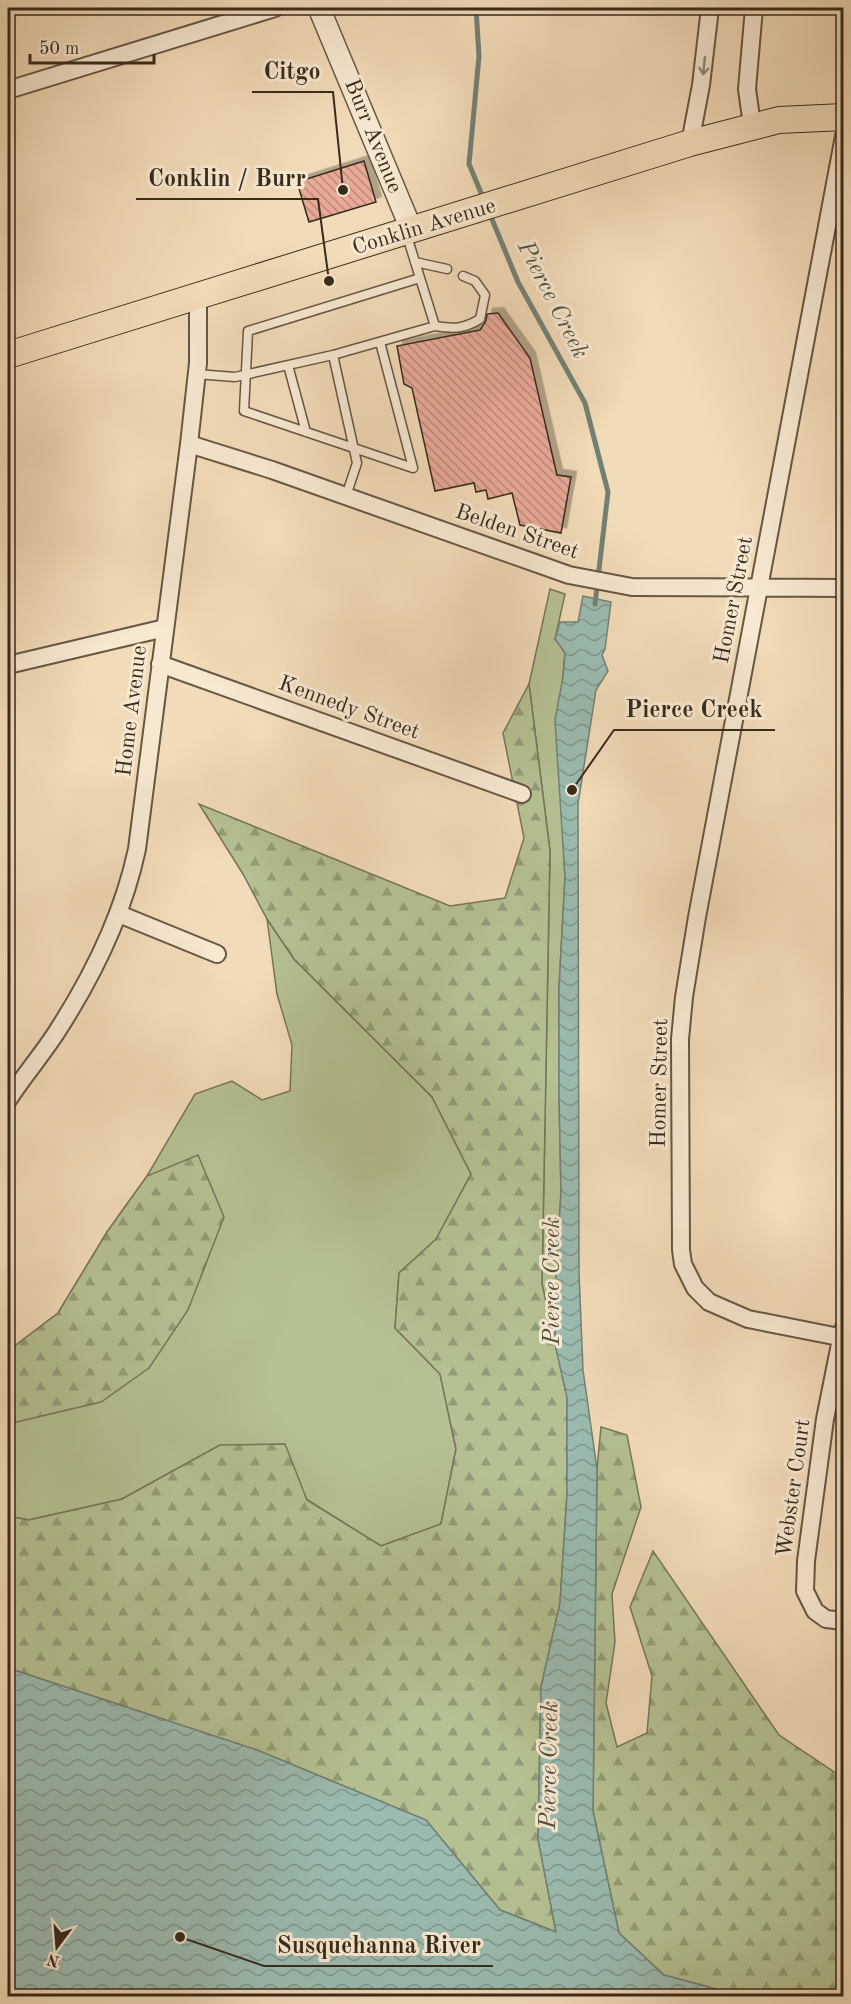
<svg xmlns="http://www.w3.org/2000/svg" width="851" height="2004" font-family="'Old Standard TT',serif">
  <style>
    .grass { fill: #b5c193; stroke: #767658; stroke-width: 1.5 }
    .forest { fill: url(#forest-firs); stroke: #767658; stroke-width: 1.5 }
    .water { fill: url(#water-waves); stroke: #738175; stroke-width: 1.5 }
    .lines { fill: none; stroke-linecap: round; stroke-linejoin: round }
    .stream { stroke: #738175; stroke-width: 5 }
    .building { fill: url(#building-back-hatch); stroke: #372b1c; stroke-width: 1.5; filter: url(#shadow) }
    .service-casing { stroke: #665743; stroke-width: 11 }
    .minor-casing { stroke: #665743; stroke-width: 20 }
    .tertiary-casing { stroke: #665743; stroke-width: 24 }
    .primary-casing { stroke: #372b1c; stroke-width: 28 }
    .service { stroke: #f7e8d1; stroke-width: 8 }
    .minor { stroke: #f7e8d1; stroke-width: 16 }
    .tertiary { stroke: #f7e8d1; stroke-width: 21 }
    .primary { stroke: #f2dbb8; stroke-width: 26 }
    .oneway { stroke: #978a76 }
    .labels { text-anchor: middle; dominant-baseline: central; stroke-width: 6; stroke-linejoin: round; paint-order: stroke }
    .street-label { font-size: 22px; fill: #372b1c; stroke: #f7e8d1 }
    .water-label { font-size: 24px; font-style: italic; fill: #504f41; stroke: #f7e8d1 }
    .leader { fill: none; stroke: #372b1c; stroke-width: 2 }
    .callout-dot { fill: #372b1c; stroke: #f7e8d1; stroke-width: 2 }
    .callout-label { font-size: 24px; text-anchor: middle; font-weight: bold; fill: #372b1c; stroke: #f7e8d1; stroke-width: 6; stroke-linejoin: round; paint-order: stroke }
  </style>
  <defs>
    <pattern id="forest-firs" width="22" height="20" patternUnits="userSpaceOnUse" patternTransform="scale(1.5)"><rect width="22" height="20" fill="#b5c193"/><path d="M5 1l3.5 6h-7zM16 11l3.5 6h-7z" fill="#949d77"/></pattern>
    <pattern id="water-waves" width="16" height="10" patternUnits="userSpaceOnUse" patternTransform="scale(1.5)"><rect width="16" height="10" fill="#9bbbb0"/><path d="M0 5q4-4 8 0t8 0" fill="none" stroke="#7f988e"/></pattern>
    <pattern id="building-back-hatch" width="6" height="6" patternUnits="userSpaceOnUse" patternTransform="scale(1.5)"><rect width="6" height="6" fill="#e8a997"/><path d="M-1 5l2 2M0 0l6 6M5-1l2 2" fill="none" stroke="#bd8a7a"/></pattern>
    <filter id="shadow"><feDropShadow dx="5.5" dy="-5.5" stdDeviation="0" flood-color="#0004"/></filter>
  </defs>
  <rect width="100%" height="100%" fill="#f2dbb8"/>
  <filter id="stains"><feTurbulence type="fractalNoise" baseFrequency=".00333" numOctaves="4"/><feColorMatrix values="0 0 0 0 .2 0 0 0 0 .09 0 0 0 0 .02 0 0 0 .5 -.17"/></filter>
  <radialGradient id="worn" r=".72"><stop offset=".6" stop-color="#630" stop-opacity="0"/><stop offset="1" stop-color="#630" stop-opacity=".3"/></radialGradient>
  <path class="grass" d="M550,589L565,594L555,639L565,652L563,677L562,811L565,877L559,988V1096L561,1192L556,1278L555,1344L542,1284L550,851L529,684Z
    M267,919L294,959L432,1097L471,1174L436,1240L399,1273L395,1328L440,1374L456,1449L441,1524L381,1546L220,1445L122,1499L29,1520L8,1516V1351L58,1313L107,1232L147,1176L195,1094L232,1081L262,1100L290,1091L292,1045L277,994Z"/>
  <path class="forest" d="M529,684L550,851L542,1284L567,1397V1494L560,1603L541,1687L538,1839L556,1932L500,1910L426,1820L257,1750L8,1668V1516L29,1520L122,1499L220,1445L285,1444L307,1500L381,1546L441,1524L456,1449L440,1374L395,1328L399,1273L436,1239L471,1174L432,1097L294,959L267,919L243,874L199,804L450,906L505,898L524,838L503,733Z
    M198,1155L224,1217L188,1310L149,1368L101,1402L8,1424V1351L58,1313L107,1232L147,1176Z
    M601,1427L627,1435L641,1507L612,1594L615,1642L606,1703L617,1747L647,1733L652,1676L630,1607L653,1551L779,1735L843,1778V1996H742L664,1975L619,1933L593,1811L597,1469Z"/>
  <path class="water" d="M583,596L611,602L605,649L602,655L608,671L596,690L578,804L579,1272L583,1370L597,1469L593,1811L619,1933L664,1975L742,1996H8V1668L257,1750L426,1820L500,1910L556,1932L538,1839L541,1687L560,1603L567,1494V1397L555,1344L556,1278L561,1192L559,1096V988L565,877L555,720L563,677L565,653L555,639L560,622H578Z"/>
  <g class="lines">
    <path class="stream" d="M476,8L479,56L469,164L484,200
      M489,212L518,282L585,403L608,492L595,604"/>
  </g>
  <path class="building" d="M364,161L376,202L309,222L297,182Z
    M498,313L530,358L557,475L571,477L561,533L520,525L512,493L488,499L486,490L476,492L474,483L435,491L412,388L404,384L397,346L480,330L486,321L487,314Z"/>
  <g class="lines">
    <g class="service-casing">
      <path id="service" d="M415,262L447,269
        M435,326C455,329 463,329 480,319L485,295L475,281L463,276
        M380,342L413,468
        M333,355L435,326L406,233
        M288,365L306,432
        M196,374L235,377L333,355L357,463L346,496
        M413,468L244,411L248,331L420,278"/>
    </g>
    <g class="minor-casing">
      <path id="minor" d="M8,90L275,8
        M752,125L747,89L754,8
        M844,136L697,917L684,997L680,1039L681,1250L683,1264L695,1288L709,1302L748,1319L844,1338
        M690,143L701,85L710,8
        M189,444L272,470L569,575L632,587L844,588
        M160,664L522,794
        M8,665L165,628
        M119,914L217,954
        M8,1100C23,1077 41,1056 56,1033C93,976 123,915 137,849L189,444L198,363V297
        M843,1329L825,1419L806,1561L805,1591L815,1611L826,1619L844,1621"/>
    </g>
    <g class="tertiary-casing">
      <path id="tertiary" d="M319,8L412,231"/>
    </g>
    <g class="primary-casing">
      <path id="primary" d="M8,355L690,143L779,120L844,117"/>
    </g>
    <use href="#service" class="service"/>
    <use href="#minor" class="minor"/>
    <use href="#tertiary" class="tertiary"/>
    <use href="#primary" class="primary"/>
  </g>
  <defs><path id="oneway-shaft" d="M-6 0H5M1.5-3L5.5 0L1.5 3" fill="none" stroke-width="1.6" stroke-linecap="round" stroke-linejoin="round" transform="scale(1.5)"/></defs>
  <use class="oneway" href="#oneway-shaft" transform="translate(704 66) rotate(96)"/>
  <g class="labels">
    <g class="street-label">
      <text transform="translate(373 136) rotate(68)">Burr Avenue</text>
      <text transform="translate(424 227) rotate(-17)">Conklin Avenue</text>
      <text transform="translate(517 532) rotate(19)">Belden Street</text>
      <text transform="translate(734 600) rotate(-79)">Homer Street</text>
      <text transform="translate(349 708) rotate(20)">Kennedy Street</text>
      <text transform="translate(132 711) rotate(-83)">Home Avenue</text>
      <text transform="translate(660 1083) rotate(-89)">Homer Street</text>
      <text transform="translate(794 1488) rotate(-82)">Webster Court</text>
    </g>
    <g class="water-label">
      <text transform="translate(552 300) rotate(63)">Pierce Creek</text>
      <text transform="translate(553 1281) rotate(-90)">Pierce Creek</text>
      <text transform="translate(550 1765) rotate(-89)">Pierce Creek</text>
    </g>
  </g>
  <path class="leader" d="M343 190L333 92H252M329 281L318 199H136M572 790L614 730H775M180 1937L264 1966H493"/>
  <g class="callout-dot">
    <circle cx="343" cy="190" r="6"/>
    <circle cx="329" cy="281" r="6"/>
    <circle cx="572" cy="790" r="6"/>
    <circle cx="180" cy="1937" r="6"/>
  </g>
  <g class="callout-label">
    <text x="292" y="79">Citgo</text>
    <text x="227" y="186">Conklin / Burr</text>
    <text x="694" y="717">Pierce Creek</text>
    <text x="379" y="1953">Susquehanna River</text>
  </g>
  <rect width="851" height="2004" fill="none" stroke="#f2dbb8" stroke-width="30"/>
  <rect x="9" y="9" width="833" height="1986" fill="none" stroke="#372b1c" stroke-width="3"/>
  <rect x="15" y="15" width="821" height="1974" fill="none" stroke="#372b1c" stroke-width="1.5"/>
  <g transform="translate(57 1947) rotate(196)" stroke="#f7e8d1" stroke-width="4.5" paint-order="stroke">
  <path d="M0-4.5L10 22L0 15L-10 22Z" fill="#372b1c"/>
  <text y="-9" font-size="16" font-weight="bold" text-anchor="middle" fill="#372b1c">N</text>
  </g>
  <path d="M30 54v9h124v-9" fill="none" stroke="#372b1c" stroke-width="3"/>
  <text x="39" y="54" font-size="18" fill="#372b1c" stroke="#f7e8d1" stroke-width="4.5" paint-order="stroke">50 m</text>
  <rect width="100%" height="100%" filter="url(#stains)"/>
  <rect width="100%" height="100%" fill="url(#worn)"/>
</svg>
